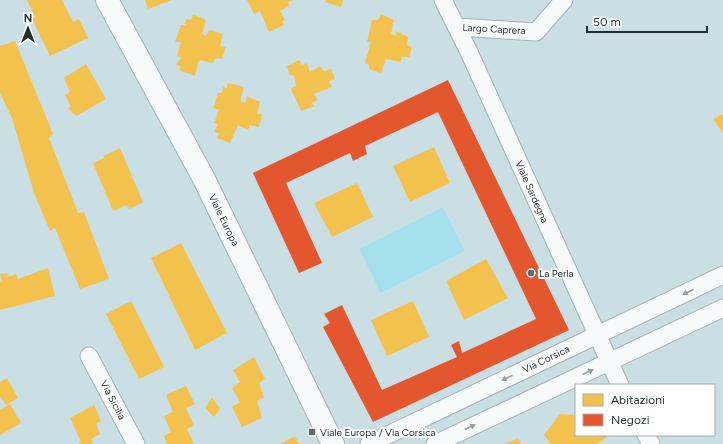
<svg xmlns="http://www.w3.org/2000/svg" width="723" height="444" font-family="Figtree,sans-serif">
  <style>
    .green { fill: #a4e0eb }
    .homes { fill: #f2c14e }
    .shops { fill: #e4572e }
    .lines { fill: none; stroke-linecap: round; stroke-linejoin: round }
    .minor-casing { stroke: #a0b1b5; stroke-width: 19 }
    .tertiary-casing { stroke: #a0b1b5; stroke-width: 24 }
    .minor { stroke: #f7fafb; stroke-width: 17 }
    .tertiary { stroke: #f7fafb; stroke-width: 22 }
    .oneway { fill: #969ea0 }
    .poi-dot { fill: #5b6c70; stroke: #fff; stroke-width: 1.5 }
    .labels { text-anchor: middle; dominant-baseline: central; stroke-width: 4; stroke-linejoin: round; paint-order: stroke }
    .street-label { font-size: 10px; fill: #1f2e31; stroke: #fff }
    .poi-label { font-size: 10px; fill: #1f2e31; stroke: #fff; text-anchor: start }
  </style>
  <rect width="100%" height="100%" fill="#cadfe4"/>
  <path class="green" d="M443,207L465,251L381,293L359,249Z"/>
  <path class="homes" d="M27,0H62L73,22L79,19L88,38L50,56L32,19L35,17Z
    M145,0H172L148,9Z
    M247,0H293L288,2L289,6L280,11L285,20L282,21L284,25L269,32L260,11L254,14Z
    M326,0H343L341,7L325,2Z
    M193,14L206,20L202,34L206,36L209,30L223,34L220,46L226,47L222,59L215,58L213,63L199,60L195,76L179,70L181,66L176,65L181,57L177,56L181,42H175L181,25H185L186,19L191,20Z
    M381,14L394,20L391,34L396,36V31L408,37L407,45L412,47L409,57H402L401,62L386,59L381,73L369,69V65L365,63L371,42H367L372,20H378Z
    M15,41L53,134L49,138L78,213L84,212L109,279L80,289L55,228L50,231L34,193L12,118L0,93V46Z
    M299,60L302,65L307,63L310,72L320,66L324,71L331,69L335,79L329,81L332,87L314,94L318,100L311,103L315,106L301,111L291,89L296,86L294,75L290,76L287,66Z
    M86,64L106,99L76,116L68,108L71,106L65,95L70,92L64,78Z
    M228,83L244,87L240,101L245,103L247,96L260,102L257,114H262L259,127L250,125L248,130L238,125L230,143L217,138L219,133L214,132L218,124L214,123L219,110L213,108L218,93H222L223,87L227,88Z
    M723,114V133L713,119Z
    M434,147L450,183L410,202L393,166Z
    M120,148L143,202L129,209L127,205L113,211L93,163L104,158L103,156Z
    M357,183L373,217L332,237L314,203Z
    M181,243L227,333L195,350L151,258Z
    M486,259L508,298L464,320L446,281Z
    M48,268L55,296L0,310V281L2,280L0,274L6,273L9,277L16,274L18,279Z
    M131,301L164,367L139,379L106,314Z
    M413,301L429,337L387,356L371,320Z
    M254,357L265,379L259,383L264,397L257,401L262,418L242,427L232,407L240,402L232,388L240,382L233,370Z
    M7,378L18,398L6,405L0,396V382Z
    M186,386L195,404L186,408L194,426L187,429L194,444H167L164,436L171,432L164,416L173,412L166,395Z
    M212,397L220,409L214,417L205,408Z
    M10,404L21,423L0,435V410Z
    M94,405L101,421L96,423L100,434L91,439L93,444H78L81,442L70,418Z
    M560,414L576,415V435H607V437L597,444H551L544,435Z
    M295,436L299,444H280Z
    M518,439L521,444H504Z"/>
  <path class="shops" d="M448,80L569,330L373,422L323,327L330,323L324,314L342,305L382,390L457,357L451,345L459,341L462,353L536,319L438,112L365,146L367,154L353,161L350,153L286,183L322,263L299,273L253,173Z"/>
  <g class="lines">
    <g class="minor-casing">
      <path id="minor" d="M443,0L469,52L620,385
        M457,27L536,32L564,0
        M89,356L136,444
        M646,435L651,444
        M369,444L723,275
        M435,444L723,308"/>
    </g>
    <g class="tertiary-casing">
      <path id="tertiary" d="M107,0L204,179L333,444"/>
    </g>
    <use href="#minor" class="minor"/>
    <use href="#tertiary" class="tertiary"/>
  </g>
  <defs><path id="oneway-solid" d="M-6-.8H1V-3.2L6.5 0L1 3.2V.8H-6Z"/></defs>
  <g class="oneway">
    <use href="#oneway-solid" transform="translate(688 292) rotate(155)"/>
    <use href="#oneway-solid" transform="translate(588 372) rotate(-25)"/>
    <use href="#oneway-solid" transform="translate(507 378) rotate(154)"/>
    <use href="#oneway-solid" transform="translate(470 427) rotate(-25)"/>
  </g>
  <g class="poi-dot">
    <circle cx="531" cy="273" r="4"/>
    <rect x="308" y="428" width="8" height="8" rx="2"/>
  </g>
  <g class="labels">
    <g class="street-label">
      <text transform="translate(494 29) rotate(3)">Largo Caprera</text>
      <text transform="translate(532 192) rotate(66)">Viale Sardegna</text>
      <text transform="translate(224 220) rotate(64)">Viale Europa</text>
      <text transform="translate(546 359) rotate(-26)">Via Corsica</text>
      <text transform="translate(113 400) rotate(62)">Via Sicilia</text>
    </g>
    <g class="poi-label">
      <text x="539" y="273">La Perla</text>
      <text x="320" y="432">Viale Europa / Via Corsica</text>
    </g>
  </g>
  <rect x="575" y="384" width="140" height="52" fill="#ffffff" stroke="#a5abad"/>
  <rect x="583" y="394" width="20" height="12" fill="#f2c14e" stroke="#a5abad"/>
  <text x="611" y="404" font-size="12" fill="#1f2e31">Abitazioni</text>
  <rect x="583" y="414" width="20" height="12" fill="#e4572e" stroke="#a5abad"/>
  <text x="611" y="424" font-size="12" fill="#1f2e31">Negozi</text>
  <g transform="translate(28 28)" stroke="#ffffff" stroke-width="3" paint-order="stroke">
  <path d="M0-3L7 15L0 10L-7 15Z" fill="#1f2e31"/>
  <text y="-6" font-size="11" font-weight="bold" text-anchor="middle" fill="#1f2e31">N</text>
  </g>
  <path d="M587 26v6h120v-6" fill="none" stroke="#1f2e31" stroke-width="2"/>
  <text x="593" y="26" font-size="12" fill="#1f2e31" stroke="#ffffff" stroke-width="3" paint-order="stroke">50 m</text>
</svg>
